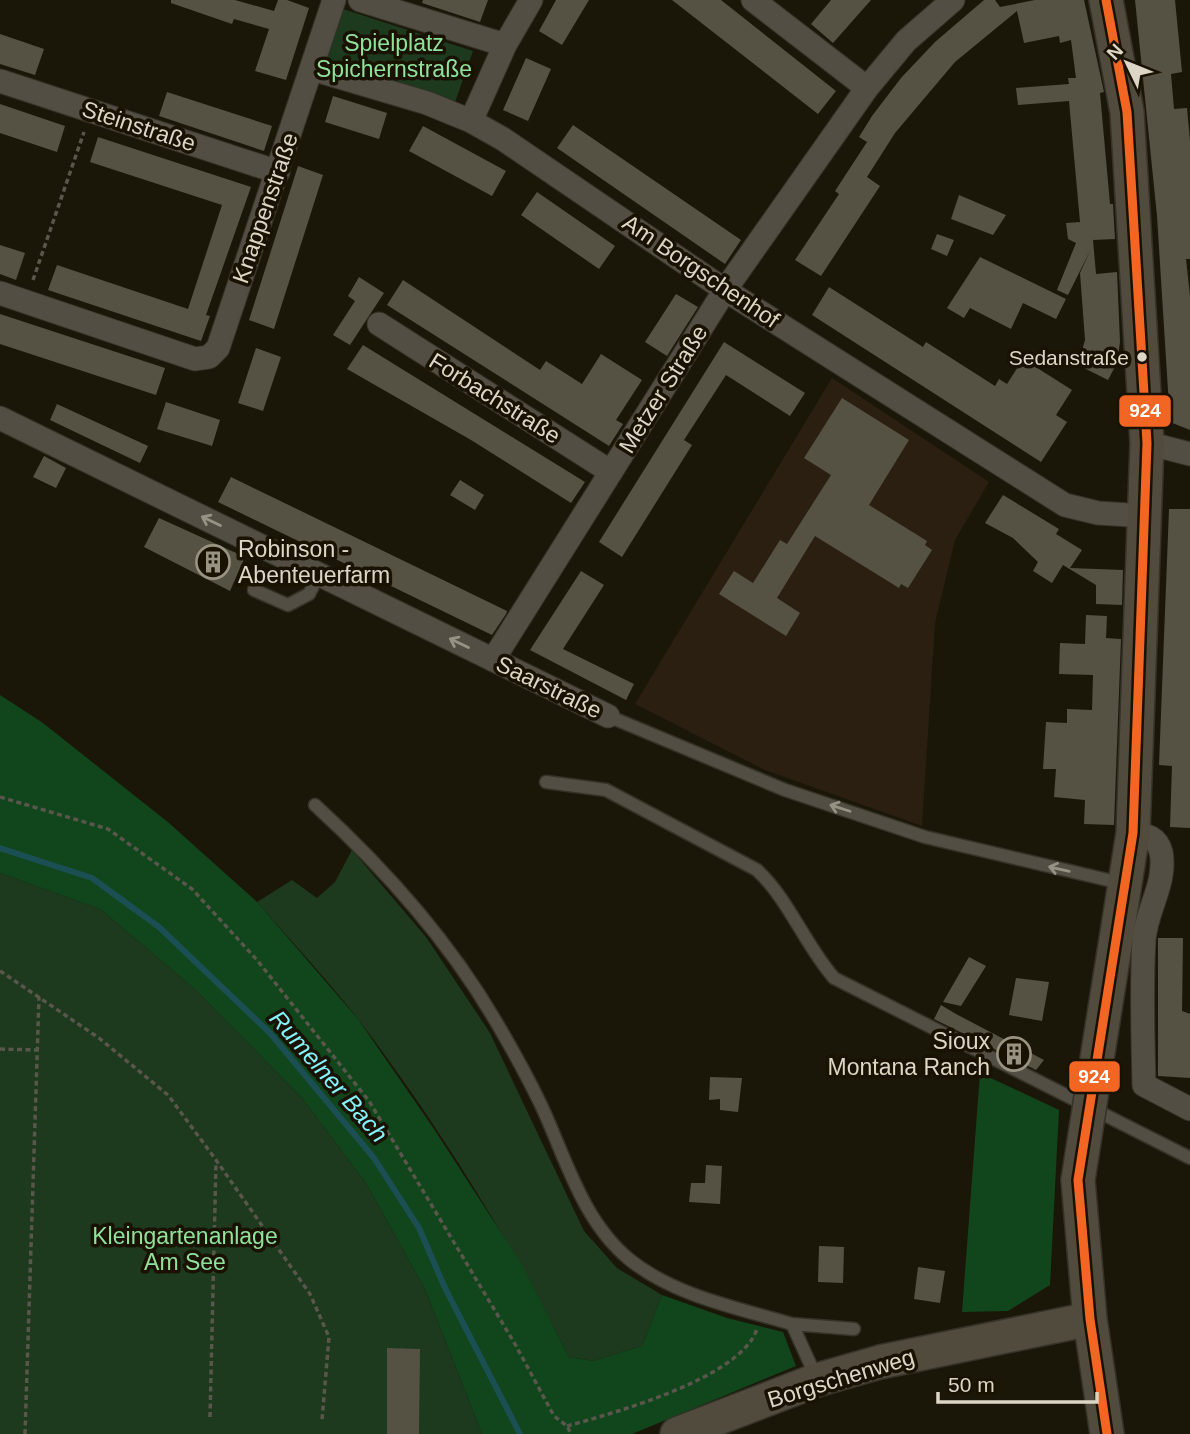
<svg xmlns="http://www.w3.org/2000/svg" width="1190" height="1434" font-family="Arial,sans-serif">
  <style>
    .education { fill: #2b1f12 }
    .green { fill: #1d391e }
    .forest { fill: #11461c }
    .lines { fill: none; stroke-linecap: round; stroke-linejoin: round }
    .stream { stroke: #1b4f53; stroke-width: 6 }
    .building { fill: #555244 }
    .lane-casing { stroke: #353228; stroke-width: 15 }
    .street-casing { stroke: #353228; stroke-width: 25 }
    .secondary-casing { stroke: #353228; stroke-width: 36 }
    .path { stroke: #59564b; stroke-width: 3.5; stroke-dasharray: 5 3.5; stroke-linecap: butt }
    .lane { stroke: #524e43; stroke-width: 12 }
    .street { stroke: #524e43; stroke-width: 23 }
    .secondary { stroke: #504b3d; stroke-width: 33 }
    .secondary-bridge-casing { stroke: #353228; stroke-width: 36; stroke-linecap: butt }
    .secondary-bridge { stroke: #504b3d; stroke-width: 33 }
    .bus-1-casing { stroke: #191200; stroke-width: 14 }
    .bus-1 { stroke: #f26522; stroke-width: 9 }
    .oneway { stroke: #969284 }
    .bus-dot { fill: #dbd6c5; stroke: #191200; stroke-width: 2.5 }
    .labels { text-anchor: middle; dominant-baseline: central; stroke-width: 7; stroke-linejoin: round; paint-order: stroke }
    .bus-label { font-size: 21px; fill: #dbd6c5; stroke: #191200; text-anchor: end }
    .park-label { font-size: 23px; fill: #90e29a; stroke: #191200 }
    .street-label { font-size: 23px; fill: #dbd6c5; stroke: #191200 }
    .poi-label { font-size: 23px; fill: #dbd6c5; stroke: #191200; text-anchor: start }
    .water-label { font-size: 24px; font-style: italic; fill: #85f3fe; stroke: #191200 }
    .line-badge { stroke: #191200; stroke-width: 2.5 }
    .badge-label { font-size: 19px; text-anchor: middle; font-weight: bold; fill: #fff }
  </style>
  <rect width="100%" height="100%" fill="#1b1708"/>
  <path class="education" d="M832,378L989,482L955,540L935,623L922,826L765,770L635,704Z"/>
  <path class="green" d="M343,9L473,51L454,105L322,64Z
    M352,850L426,937L490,1033L584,1231L617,1268L662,1295L642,1346L593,1361L569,1357C509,1239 438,1124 358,1019C326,978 291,941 257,902L292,880L317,898L335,882Z
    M0,873L100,909L196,990L303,1099L366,1183L426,1291L482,1434H0Z"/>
  <path class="forest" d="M0,695L43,723L169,823L257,902L358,1019L434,1129L522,1265L569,1357L593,1361L642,1346L662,1295L727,1318L783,1332L796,1366L632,1434H482L426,1291L366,1183L303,1099L196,990L100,909L0,873Z
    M980,1073L1059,1110L1050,1285L1008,1311L962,1312Z"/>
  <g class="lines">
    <path class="stream" d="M0,848L92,878L159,927L270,1033L374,1158L419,1228L445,1288L520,1434"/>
  </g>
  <path class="building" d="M171,0H235L274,11L278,0H287L309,8L286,80L255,71L269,29L234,19L232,24L171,3Z
    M423,0H488L480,22L422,3Z
    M556,0H589L562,45L539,31Z
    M672,0H721L836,91L818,114Z
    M831,0H871L833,43L811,24Z
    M984,0H995L1000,7L1035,0H1084L1104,92L1100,93L1110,204H1113L1115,239L1093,240L1096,274L1117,272L1120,342L1117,363L1108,380L1078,365L1085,340L1080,273L1091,249L1068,295L1057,290L1076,243L1068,239L1066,223L1080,222L1069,101L1018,105L1016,88L1069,84L1068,78H1076L1071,40L1060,43L1059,36L1024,43L1017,11L955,62L895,133L867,177L880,186L821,276L795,260L839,194L835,191L867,142L859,137L872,116L901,78L935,42Z
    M1135,0H1175L1182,72L1171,74L1174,109L1187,108L1190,141V259H1186L1190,296V430L1170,422L1157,216Z
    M0,34L44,49L35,75L0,64Z
    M526,58L551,69L528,121L503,110Z
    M167,92L272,126L264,151L159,116Z
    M333,96L387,113L379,139L325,122Z
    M0,104L65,126L57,152L0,133Z
    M573,125L741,240L725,264L557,148Z
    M423,126L506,171L492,196L409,151Z
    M98,137L251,187L206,315L210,316L201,341L48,290L57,265L188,309L222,205L90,162Z
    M298,166L323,175L274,329L249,320Z
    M537,192L615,246L599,269L521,215Z
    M959,195L1006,215L993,235L951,219Z
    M937,234L954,240L947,256L931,249Z
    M0,245L25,253L16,280L0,274Z
    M980,257L1066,299L1056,319L1023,303L1011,329L970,308L964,318L947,308Z
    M359,277L384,293L350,345L333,335L355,301L348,296Z
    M403,280L540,370L546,361L582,384L601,354L642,380L616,420L623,424L609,446L387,305Z
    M829,287L923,347L926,342L995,386L999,379L1007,384L1023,359L1072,390L1056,415L1067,422L1041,462L812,315Z
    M676,294L698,307L667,356L645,342Z
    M0,314L165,368L156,395L0,344Z
    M724,342L805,393L790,416L726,375L684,440L692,445L622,557L599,542Z
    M363,345L585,482L571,503L471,440L347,369Z
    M256,348L281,357L263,411L238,403Z
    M842,398L909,440L869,505L927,541L925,545L932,550L908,588L901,584L899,588L815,536L777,598L800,613L786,636L719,594L734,571L753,583L780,540L787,544L831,475L804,458Z
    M166,402L220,420L212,446L157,429Z
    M57,404L148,446L140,463L50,420Z
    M44,456L66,468L56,488L33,477Z
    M231,477L507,611L506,614L492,635L218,502Z
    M460,480L484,495L475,510L450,495Z
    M1003,495L1059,529L1056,534L1082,550L1070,568L1123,570L1122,605L1096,604V585L1063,565L1052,583L1033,571L1038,562L1013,538L985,523Z
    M1169,509H1190V828L1170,827L1172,766L1159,765Z
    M159,518L245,557L230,591L144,547Z
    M581,571L604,585L563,649L634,684L626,700L530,650Z
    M1086,615L1107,616L1106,638L1121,639L1114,825L1084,824L1085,800L1054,797L1056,769H1043L1046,722L1067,723V709L1092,710L1093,675L1059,674L1060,643L1085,644Z
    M1158,938H1183L1182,1011L1190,1014V1078L1158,1076Z
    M969,957L986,966L961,1006L943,1002Z
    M1016,978L1049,982L1042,1021L1009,1015Z
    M941,1005L956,1014L1044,1060L1036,1070L934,1019Z
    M710,1077L742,1078L738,1112L720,1110V1099L709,1100Z
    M706,1165L722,1166L720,1204L689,1202L691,1183H705Z
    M819,1246L844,1247L843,1283L818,1282Z
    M918,1267L945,1271L940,1303L914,1299Z
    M387,1348L420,1349L419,1434H387Z"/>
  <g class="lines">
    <g class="lane-casing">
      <path id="lane" d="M254,590L288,605L309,594L319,574
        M608,716L785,790L925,837L1125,884
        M546,782L606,790L757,870C789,900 805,945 834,978L1190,1158
        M315,805C385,869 447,938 495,1020C511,1047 527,1076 541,1105C566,1158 582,1221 630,1260C675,1296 738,1308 792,1324L817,1379
        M792,1324L854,1329"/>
    </g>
    <g class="street-casing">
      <path id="street" d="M360,0L505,45
        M753,0L867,88
        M312,69L427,103L471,121L503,139L725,290L1065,505L1098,513L1145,516
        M0,81L278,172
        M471,121L505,45L531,0
        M0,293L195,359L209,357L218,348L334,0
        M379,324L611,472
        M0,418L608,716
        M1147,443L1190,454
        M493,660L725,290L867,88L906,41L953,0
        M1133,833C1147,835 1157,837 1161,852C1167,883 1146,910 1144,940C1141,988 1143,1037 1144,1085L1190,1109"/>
    </g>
    <g class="secondary-casing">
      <path id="secondary" d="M1096,1065L1133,833L1147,443L1127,112L1106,0
        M1078,1180L1090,1319L1107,1434
        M677,1434L817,1380L880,1362L1090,1319"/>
    </g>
    <path class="path" d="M33,280L84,132
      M0,797L108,829L192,889L257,960L369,1101L515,1344L554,1416L567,1426L571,1434
      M0,971L99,1038L168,1095L216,1160L310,1294L329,1337L322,1420
      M0,1049L36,1050
      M210,1417L216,1162
      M567,1426C614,1413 741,1378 757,1329
      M25,1434L39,997"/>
    <use href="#lane" class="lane"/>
    <use href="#street" class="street"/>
    <use href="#secondary" class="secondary"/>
    <g class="secondary-bridge-casing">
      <path id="secondary-bridge" d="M1078,1180L1096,1065"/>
    </g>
    <use href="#secondary-bridge" class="secondary-bridge"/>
    <g class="bus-1-casing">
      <path id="bus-1" d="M1106,0L1127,112L1147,443L1133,833L1078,1180L1090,1319L1107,1434"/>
    </g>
    <use href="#bus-1" class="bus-1"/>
  </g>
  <defs><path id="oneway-shaft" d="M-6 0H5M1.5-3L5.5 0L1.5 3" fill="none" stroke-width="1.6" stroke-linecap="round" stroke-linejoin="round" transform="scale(1.75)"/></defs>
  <g class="oneway">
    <use href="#oneway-shaft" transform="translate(211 521) rotate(-154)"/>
    <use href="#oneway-shaft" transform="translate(459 643) rotate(-154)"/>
    <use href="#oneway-shaft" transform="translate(840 808) rotate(-162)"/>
    <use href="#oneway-shaft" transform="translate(1059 869) rotate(-167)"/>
  </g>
  <defs>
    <g id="building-ring" transform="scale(1.75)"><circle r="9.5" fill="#191200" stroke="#989383" stroke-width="1.5"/><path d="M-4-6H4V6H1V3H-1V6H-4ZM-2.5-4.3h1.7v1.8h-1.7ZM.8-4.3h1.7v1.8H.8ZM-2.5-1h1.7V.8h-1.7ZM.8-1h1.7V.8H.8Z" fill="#989383"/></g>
  </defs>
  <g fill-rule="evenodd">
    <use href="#building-ring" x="213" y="562"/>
    <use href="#building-ring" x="1014" y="1054"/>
  </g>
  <circle class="bus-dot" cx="1142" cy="357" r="6"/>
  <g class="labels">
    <g class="bus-label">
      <text x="1129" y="357">Sedanstraße</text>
    </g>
    <g class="park-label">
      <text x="394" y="43">Spielplatz<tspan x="394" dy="26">Spichernstraße</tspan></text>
      <text x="185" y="1236">Kleingartenanlage<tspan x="185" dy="26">Am See</tspan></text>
    </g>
    <g class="street-label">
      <text transform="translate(139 126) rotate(18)">Steinstraße</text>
      <text transform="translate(265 208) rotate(-71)">Knappenstraße</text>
      <text transform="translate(701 271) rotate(34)">Am Borgschenhof</text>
      <text transform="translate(663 389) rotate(-58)">Metzer Straße</text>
      <text transform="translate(495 398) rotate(32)">Forbachstraße</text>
      <text transform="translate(549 687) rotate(26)">Saarstraße</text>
      <text transform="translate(841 1378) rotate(-17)">Borgschenweg</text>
    </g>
    <g class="poi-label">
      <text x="238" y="549">Robinson -<tspan x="238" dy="26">Abenteuerfarm</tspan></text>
      <text x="990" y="1041" text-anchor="end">Sioux<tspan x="990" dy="26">Montana Ranch</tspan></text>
    </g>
    <g class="water-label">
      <text transform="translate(329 1076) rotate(49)">Rumelner Bach</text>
    </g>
  </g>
  <g class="line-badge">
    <rect x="1118" y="394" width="54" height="34" rx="7" fill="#f26522"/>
    <rect x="1068" y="1060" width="53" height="33" rx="7" fill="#f26522"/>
  </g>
  <g class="badge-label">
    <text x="1145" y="417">924</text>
    <text x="1094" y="1083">924</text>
  </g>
  <g transform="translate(1127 63) rotate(313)" stroke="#191200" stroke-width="5" paint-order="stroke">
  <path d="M0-5L12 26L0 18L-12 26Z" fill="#dbd6c5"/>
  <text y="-10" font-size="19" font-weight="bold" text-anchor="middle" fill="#dbd6c5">N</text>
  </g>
  <path d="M938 1392v10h159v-10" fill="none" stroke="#dbd6c5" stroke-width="3.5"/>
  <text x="948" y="1392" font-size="21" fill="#dbd6c5" stroke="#191200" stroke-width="5" paint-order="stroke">50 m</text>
</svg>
